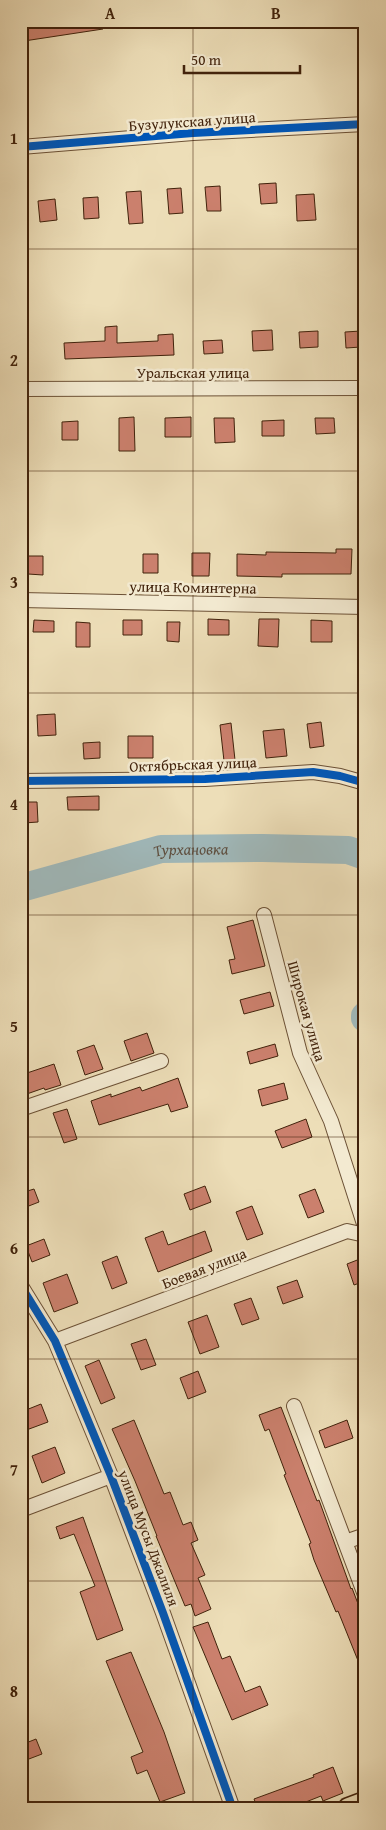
<svg xmlns="http://www.w3.org/2000/svg" width="386" height="1830" font-family="'Gentium Book Plus',serif">
  <style>
    .lines { fill: none; stroke-linecap: round; stroke-linejoin: round }
    .river { stroke: #a0b9bb; stroke-width: 28 }
    .building { fill: #cb806d; stroke: #41220b }
    .street-casing { stroke: #6c5136; stroke-width: 16 }
    .primary-casing { stroke: #41220b; stroke-width: 25 }
    .street { stroke: #f3ead1; stroke-width: 14 }
    .primary { stroke: #eddeb8; stroke-width: 22 }
    .cycleway-casing { stroke: #f3ead1; stroke-width: 11 }
    .cycleway { stroke: #0057b8; stroke-width: 8 }
    .grid { fill: none; stroke: #41220b; stroke-width: 1; stroke-opacity: 0.55 }
    .labels { text-anchor: middle; dominant-baseline: central; stroke-width: 5; stroke-linejoin: round; paint-order: stroke }
    .street-label { font-size: 15px; fill: #41220b; stroke: #f3ead1 }
    .water-label { font-size: 16px; font-style: italic; fill: #5e4f40; stroke: #f3ead1 }
    .neatline { fill: none; stroke: #41220b; stroke-width: 2 }
    .grid-label { font-size: 16px; text-anchor: middle; font-weight: bold; fill: #41220b }
  </style>
  <rect width="100%" height="100%" fill="#eddeb8"/>
  <filter id="stains"><feTurbulence type="fractalNoise" baseFrequency=".004" numOctaves="4"/><feColorMatrix values="0 0 0 0 .2 0 0 0 0 .09 0 0 0 0 .02 0 0 0 .5 -.17"/></filter>
  <radialGradient id="worn" r=".72"><stop offset=".6" stop-color="#630" stop-opacity="0"/><stop offset="1" stop-color="#630" stop-opacity=".3"/></radialGradient>
  <g class="lines">
    <g class="river">
      <path id="s1" d="M21,888L161,849L263,848L348,850L365,856"/>
      <path d="M365,1016V1018"/>
    </g>
  </g>
  <path class="building" d="M54,21H102L103,29L24,41L22,26Z
    M276,183L277,203L261,204L259,184Z
    M220,186L221,211H207L205,187Z
    M181,188L183,213L169,214L167,189Z
    M141,191L143,223L129,224L126,192Z
    M314,194L316,220L297,221L296,195Z
    M98,197L99,218L84,219L83,198Z
    M55,199L57,220L40,222L38,201Z
    M117,326V343L158,341V335L173,334L174,355L65,359L64,343L105,341V327Z
    M272,330L273,350L253,351L252,331Z
    M318,331V347L300,348L299,332Z
    M361,331V347L346,348L345,332Z
    M222,340L223,353L204,354L203,341Z
    M134,417L135,451H119V418Z
    M191,417V437H165V418Z
    M214,418H234L235,442L215,443Z
    M315,418H334L335,433L316,434Z
    M284,420V436H262V421Z
    M78,421V440H62V422Z
    M336,549H352L351,574H282V577L237,576V554L266,555V552L336,553Z
    M192,553H210L209,576H192Z
    M143,554H158V573H143Z
    M28,556H43V575L28,574Z
    M208,619L229,620V635H208Z
    M259,619H279L278,647L258,646Z
    M34,620L54,621V632H33Z
    M123,620H142V635H123Z
    M311,620L332,621V642H311Z
    M76,622L90,623V647H76Z
    M167,622H180L179,642L167,641Z
    M55,714L56,735L38,736L37,715Z
    M321,722L324,746L310,748L307,724Z
    M231,723L235,760L224,761L220,725Z
    M284,729L287,756L266,758L263,731Z
    M128,736H153V758H128Z
    M100,742V758L84,759L83,743Z
    M99,796V810H68L67,797Z
    M23,802H37L38,822L24,823Z
    M253,920L265,966L232,974L229,960L235,959L227,927Z
    M270,992L274,1006L244,1014L240,1000Z
    M147,1033L154,1053L131,1061L124,1041Z
    M275,1044L278,1056L250,1064L247,1052Z
    M94,1045L103,1069L85,1075L77,1051Z
    M54,1064L61,1085L45,1090L44,1088L21,1096V1075Z
    M178,1078L188,1107L171,1112L168,1104L99,1125L91,1101L111,1094V1097L140,1087L142,1091Z
    M284,1083L288,1099L262,1106L258,1090Z
    M67,1109L77,1139L64,1143L53,1113Z
    M306,1119L312,1137L282,1148L275,1131Z
    M205,1186L211,1202L190,1210L184,1194Z
    M34,1189L39,1202L21,1209V1193Z
    M315,1189L324,1212L308,1218L299,1195Z
    M252,1206L263,1234L247,1240L236,1212Z
    M163,1231L168,1245L205,1231L212,1251L158,1272L145,1238Z
    M44,1239L50,1255L32,1262L26,1246Z
    M117,1256L127,1283L112,1289L102,1262Z
    M365,1257V1281L354,1285L347,1264Z
    M67,1274L78,1303L54,1312L43,1283Z
    M297,1280L303,1297L283,1304L277,1287Z
    M251,1298L259,1319L242,1325L234,1304Z
    M207,1315L219,1347L200,1354L188,1322Z
    M146,1339L156,1365L141,1370L131,1344Z
    M99,1360L115,1398L101,1404L85,1366Z
    M198,1371L206,1392L188,1399L180,1378Z
    M41,1404L48,1422L21,1432V1412Z
    M281,1407L317,1501L319,1500L351,1589L352,1588L365,1622V1678L338,1611L336,1612L314,1560L309,1544L311,1543L284,1475L286,1474L269,1429L265,1431L259,1415Z
    M134,1420L164,1494L170,1492L183,1525L191,1522L198,1540L191,1543L205,1575L198,1578L211,1609L195,1616L191,1604L185,1606L156,1536H157L135,1481L112,1429Z
    M347,1420L353,1438L325,1448L319,1431Z
    M55,1447L65,1473L42,1483L32,1456Z
    M83,1517L123,1630L97,1640L80,1592L95,1586L74,1534L60,1539L56,1527Z
    M208,1622L222,1659L230,1656L245,1692L260,1686L268,1705L232,1720L193,1627Z
    M131,1652L164,1732L185,1793L160,1802L147,1770L137,1774L131,1757L143,1752L106,1661Z
    M36,1739L42,1754L21,1762V1745Z
    M333,1767L343,1793L323,1801L321,1796L288,1809H258L254,1799L314,1777L313,1775Z"/>
  <g class="lines">
    <g class="street-casing">
      <path id="street" d="M21,147L193,133L365,124
        M21,389L365,388
        M21,600L365,607
        M21,781L205,779L313,772L340,776L365,783
        M264,915L300,1053L331,1121L365,1227
        M21,1109L161,1061
        M21,1286L55,1341L111,1476L163,1613L233,1809
        M55,1341L347,1231L365,1235
        M294,1406L365,1595
        M21,1510L111,1476
        M345,1542L365,1535
        M21,1802L24,1809"/>
    </g>
    <g class="primary-casing">
      <path id="primary" d="M349,1809L365,1803"/>
    </g>
    <use href="#street" class="street"/>
    <use href="#primary" class="primary"/>
    <g class="cycleway-casing">
      <path id="cycleway" d="M21,147L193,133L365,124
        M21,781L205,779L313,772L340,776L365,783
        M21,1286L55,1341L111,1476L163,1613L233,1809"/>
    </g>
    <use href="#cycleway" class="cycleway"/>
  </g>
  <path class="grid" d="M193,21V1809M21,249H365M21,471H365M21,693H365M21,915H365M21,1137H365M21,1359H365M21,1581H365"/>
  <g class="labels">
    <g class="street-label">
      <text transform="translate(192 121) rotate(-4)">Бузулукская улица</text>
      <text x="193" y="372">Уральская улица</text>
      <text transform="translate(193 587) rotate(1)">улица Коминтерна</text>
      <text transform="translate(193 764) rotate(-2)">Октябрьская улица</text>
      <text transform="translate(307 1011) rotate(74)">Широкая улица</text>
      <text transform="translate(204 1268) rotate(-21)">Боевая улица</text>
      <text transform="translate(149 1538) rotate(69)">улица Мусы Джалиля</text>
    </g>
    <g class="water-label">
      <text stroke="none"><textPath href="#s1" startOffset="175">Турхановка</textPath></text>
    </g>
  </g>
  <rect width="386" height="1830" fill="none" stroke="#eddeb8" stroke-width="55"/>
  <path d="M184 65v8h116v-8" fill="none" stroke="#41220b" stroke-width="2.5"/>
  <text x="191" y="65" font-size="15" fill="#41220b" stroke="#f3ead1" stroke-width="4" paint-order="stroke">50 m</text>
  <rect x="28" y="28" width="330" height="1774" class="neatline"/>
  <g class="grid-label">
    <text x="110" y="19">A</text>
    <text x="276" y="19">B</text>
    <text x="14" y="144">1</text>
    <text x="14" y="366">2</text>
    <text x="14" y="588">3</text>
    <text x="14" y="810">4</text>
    <text x="14" y="1032">5</text>
    <text x="14" y="1254">6</text>
    <text x="14" y="1475">7</text>
    <text x="14" y="1697">8</text>
  </g>
  <rect width="100%" height="100%" filter="url(#stains)"/>
  <rect width="100%" height="100%" fill="url(#worn)"/>
</svg>
